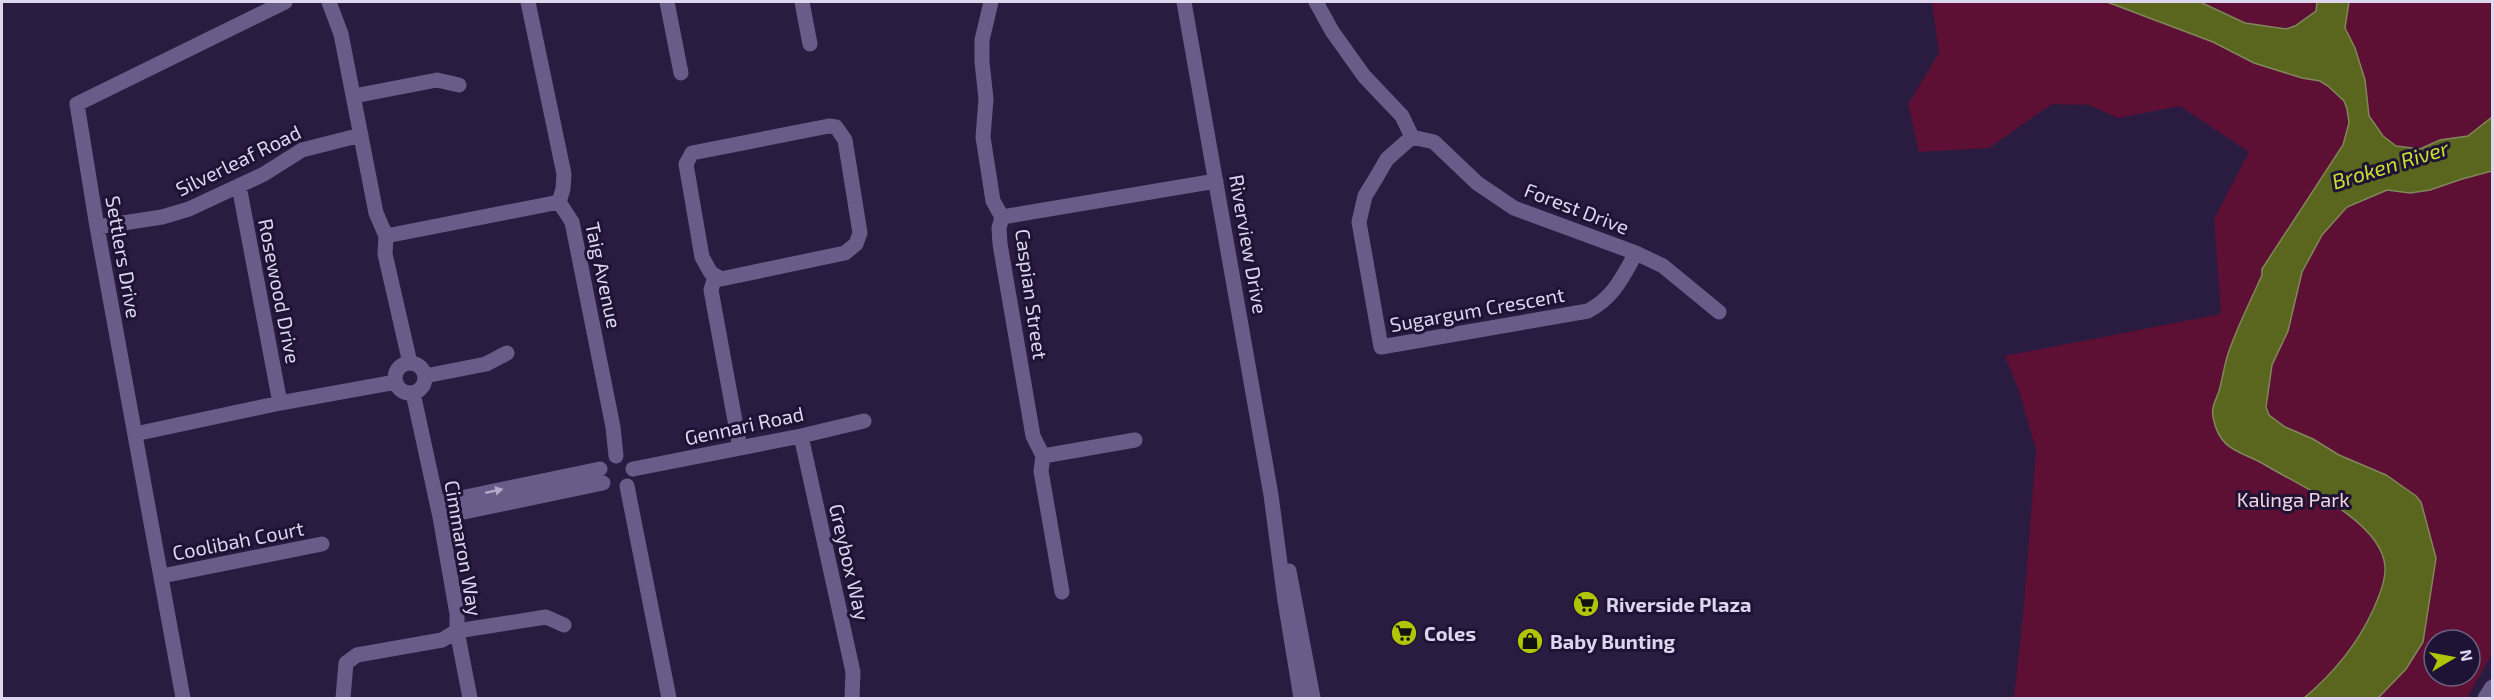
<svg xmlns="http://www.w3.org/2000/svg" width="2494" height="700" font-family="'Exo 2',sans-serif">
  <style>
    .green { fill: #5d0f34; fill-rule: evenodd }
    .water { fill: #5a651e; stroke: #81875c; stroke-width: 1.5 }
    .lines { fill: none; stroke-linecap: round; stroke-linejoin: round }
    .minor { stroke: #6a5c89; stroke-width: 15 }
    .oneway { fill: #b4abcb }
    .labels { text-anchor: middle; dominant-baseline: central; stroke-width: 6; stroke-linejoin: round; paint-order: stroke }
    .street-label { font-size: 20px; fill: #dcd6ee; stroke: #1f1335 }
    .park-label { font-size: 20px; fill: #f4d4dd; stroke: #1f1335 }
    .poi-label { font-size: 20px; font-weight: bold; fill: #dcd6ee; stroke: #1f1335; text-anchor: start }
    .water-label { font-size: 21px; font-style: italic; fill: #c9e12f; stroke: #1f1335 }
  </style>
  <rect width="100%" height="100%" fill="#291c40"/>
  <path class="green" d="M1932,2H2492V654L2467,698H2014L2023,616L2036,450L2019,391L2005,356L2221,314L2214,219L2249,152L2180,106L2118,118L2089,105L2052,104L1989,148L1919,152L1908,104L1939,53ZM2434,640H2470V676H2434Z"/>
  <path class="water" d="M2107,2H2200L2245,23L2286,29L2295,26L2316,11L2317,2H2349L2345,28L2355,48L2365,80L2369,116L2383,136L2396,146L2420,149L2440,140L2468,136L2492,117V171L2462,179L2430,190L2410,193L2387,190L2347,207L2322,235L2302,272L2288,331L2272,365L2266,407L2269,415L2285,427L2313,439L2339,455L2386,475L2416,496L2421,502L2436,558L2423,642L2406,669L2378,698H2304C2334,673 2357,645 2373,610C2379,596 2386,581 2385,566C2381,521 2302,487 2267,466C2241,450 2220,453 2213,417C2211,407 2216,400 2219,391C2223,378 2224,364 2229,351C2238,325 2251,300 2262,275V269L2343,145L2349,123L2347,109L2344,101L2328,86L2320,81L2302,78L2254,63L2213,42Z"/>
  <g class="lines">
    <path class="minor" d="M329,2L341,34L376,213L386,236L385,254L410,363
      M528,2L564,174L563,189L559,202L572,222L613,427L616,456
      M667,2L681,73
      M802,2L810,44
      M991,2L982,40V62L986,99L983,137L993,201L1002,217L999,228L1000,244L1033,436L1043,456L1041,471L1062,592
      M1184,2L1271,495L1285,601L1301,698
      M1316,2L1332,31L1364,76L1402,116L1412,137L1434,142L1477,183L1514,208L1636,253L1663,266L1719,312
      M354,96L437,80L459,85
      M829,126L836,127L845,140L860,233L856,244L845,253L721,279L711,273L702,257L686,164L692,153Z
      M1412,137L1387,159L1376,178L1365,196L1359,222L1381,347L1588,311C1614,297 1622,278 1636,253
      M239,186L280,403
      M1002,217L1216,181
      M97,227L162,217L189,209L264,174L302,150L361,135
      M386,236L559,202
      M715,277L711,290L740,448
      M395 378a15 15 0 1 1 30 0a15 15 0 1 1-30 0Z
      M425,376L486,364L507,353
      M135,434L280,403L396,382
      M801,436L853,672L852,698
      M1043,456L1135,440
      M633,469L801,436L864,421
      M627,486L669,698
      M437,503L600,469
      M440,517L603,483
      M1289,571L1313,698
      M162,576L322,544
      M183,698L97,227L77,104L285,2
      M343,698L346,663L357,655L442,640L457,631V614L440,517L413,393
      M470,698L457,631L546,617L564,625
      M2485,698L2492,687"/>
  </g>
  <defs><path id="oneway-solid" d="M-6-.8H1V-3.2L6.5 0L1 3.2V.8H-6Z" transform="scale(1.5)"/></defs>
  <use class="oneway" href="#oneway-solid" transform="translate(494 491) rotate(-12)"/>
  <defs>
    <g id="supermarket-disc" transform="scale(1.35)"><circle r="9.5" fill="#afc505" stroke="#1f1335"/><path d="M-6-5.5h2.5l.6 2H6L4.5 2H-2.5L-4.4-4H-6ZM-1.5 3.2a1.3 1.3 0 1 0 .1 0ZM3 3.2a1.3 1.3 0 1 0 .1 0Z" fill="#111"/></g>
    <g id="shop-disc" transform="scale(1.35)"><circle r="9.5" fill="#afc505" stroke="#1f1335"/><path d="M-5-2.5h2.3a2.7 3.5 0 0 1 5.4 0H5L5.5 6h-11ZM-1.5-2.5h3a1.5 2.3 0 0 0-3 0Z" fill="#111"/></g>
  </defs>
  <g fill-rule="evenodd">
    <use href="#supermarket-disc" x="1586" y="604"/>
    <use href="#supermarket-disc" x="1404" y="633"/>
    <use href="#shop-disc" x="1530" y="641"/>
  </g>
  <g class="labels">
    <g class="street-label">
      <text transform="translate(238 160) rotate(-26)">Silverleaf Road</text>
      <text transform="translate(1577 208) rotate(21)">Forest Drive</text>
      <text transform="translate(1249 244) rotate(80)">Riverview Drive</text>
      <text transform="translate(124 257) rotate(80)">Settlers Drive</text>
      <text transform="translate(604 275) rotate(78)">Taig Avenue</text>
      <text transform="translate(280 291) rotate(79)">Rosewood Drive</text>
      <text transform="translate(1032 294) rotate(82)">Caspian Street</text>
      <text transform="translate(1477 309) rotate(-10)">Sugargum Crescent</text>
      <text transform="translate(744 425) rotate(-12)">Gennari Road</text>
      <text transform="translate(238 540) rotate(-11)">Coolibah Court</text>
      <text transform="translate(464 548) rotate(80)">Cimmaron Way</text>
      <text transform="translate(850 562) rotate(77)">Greybox Way</text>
    </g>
    <g class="park-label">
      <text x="2293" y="499">Kalinga Park</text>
    </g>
    <g class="poi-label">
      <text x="1606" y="604">Riverside Plaza</text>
      <text x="1424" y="633">Coles</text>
      <text x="1550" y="641">Baby Bunting</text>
    </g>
    <g class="water-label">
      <text transform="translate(2390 164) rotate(-17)">Broken River</text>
    </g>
  </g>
  <rect width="2494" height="700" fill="none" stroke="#dcd6ee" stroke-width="6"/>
  <g transform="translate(2452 658) rotate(80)"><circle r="28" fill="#1f1335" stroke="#6b617f" stroke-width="1.5"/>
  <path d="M0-4.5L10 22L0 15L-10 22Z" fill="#afc505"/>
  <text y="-9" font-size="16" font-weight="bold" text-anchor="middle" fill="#dcd6ee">N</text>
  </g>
</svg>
